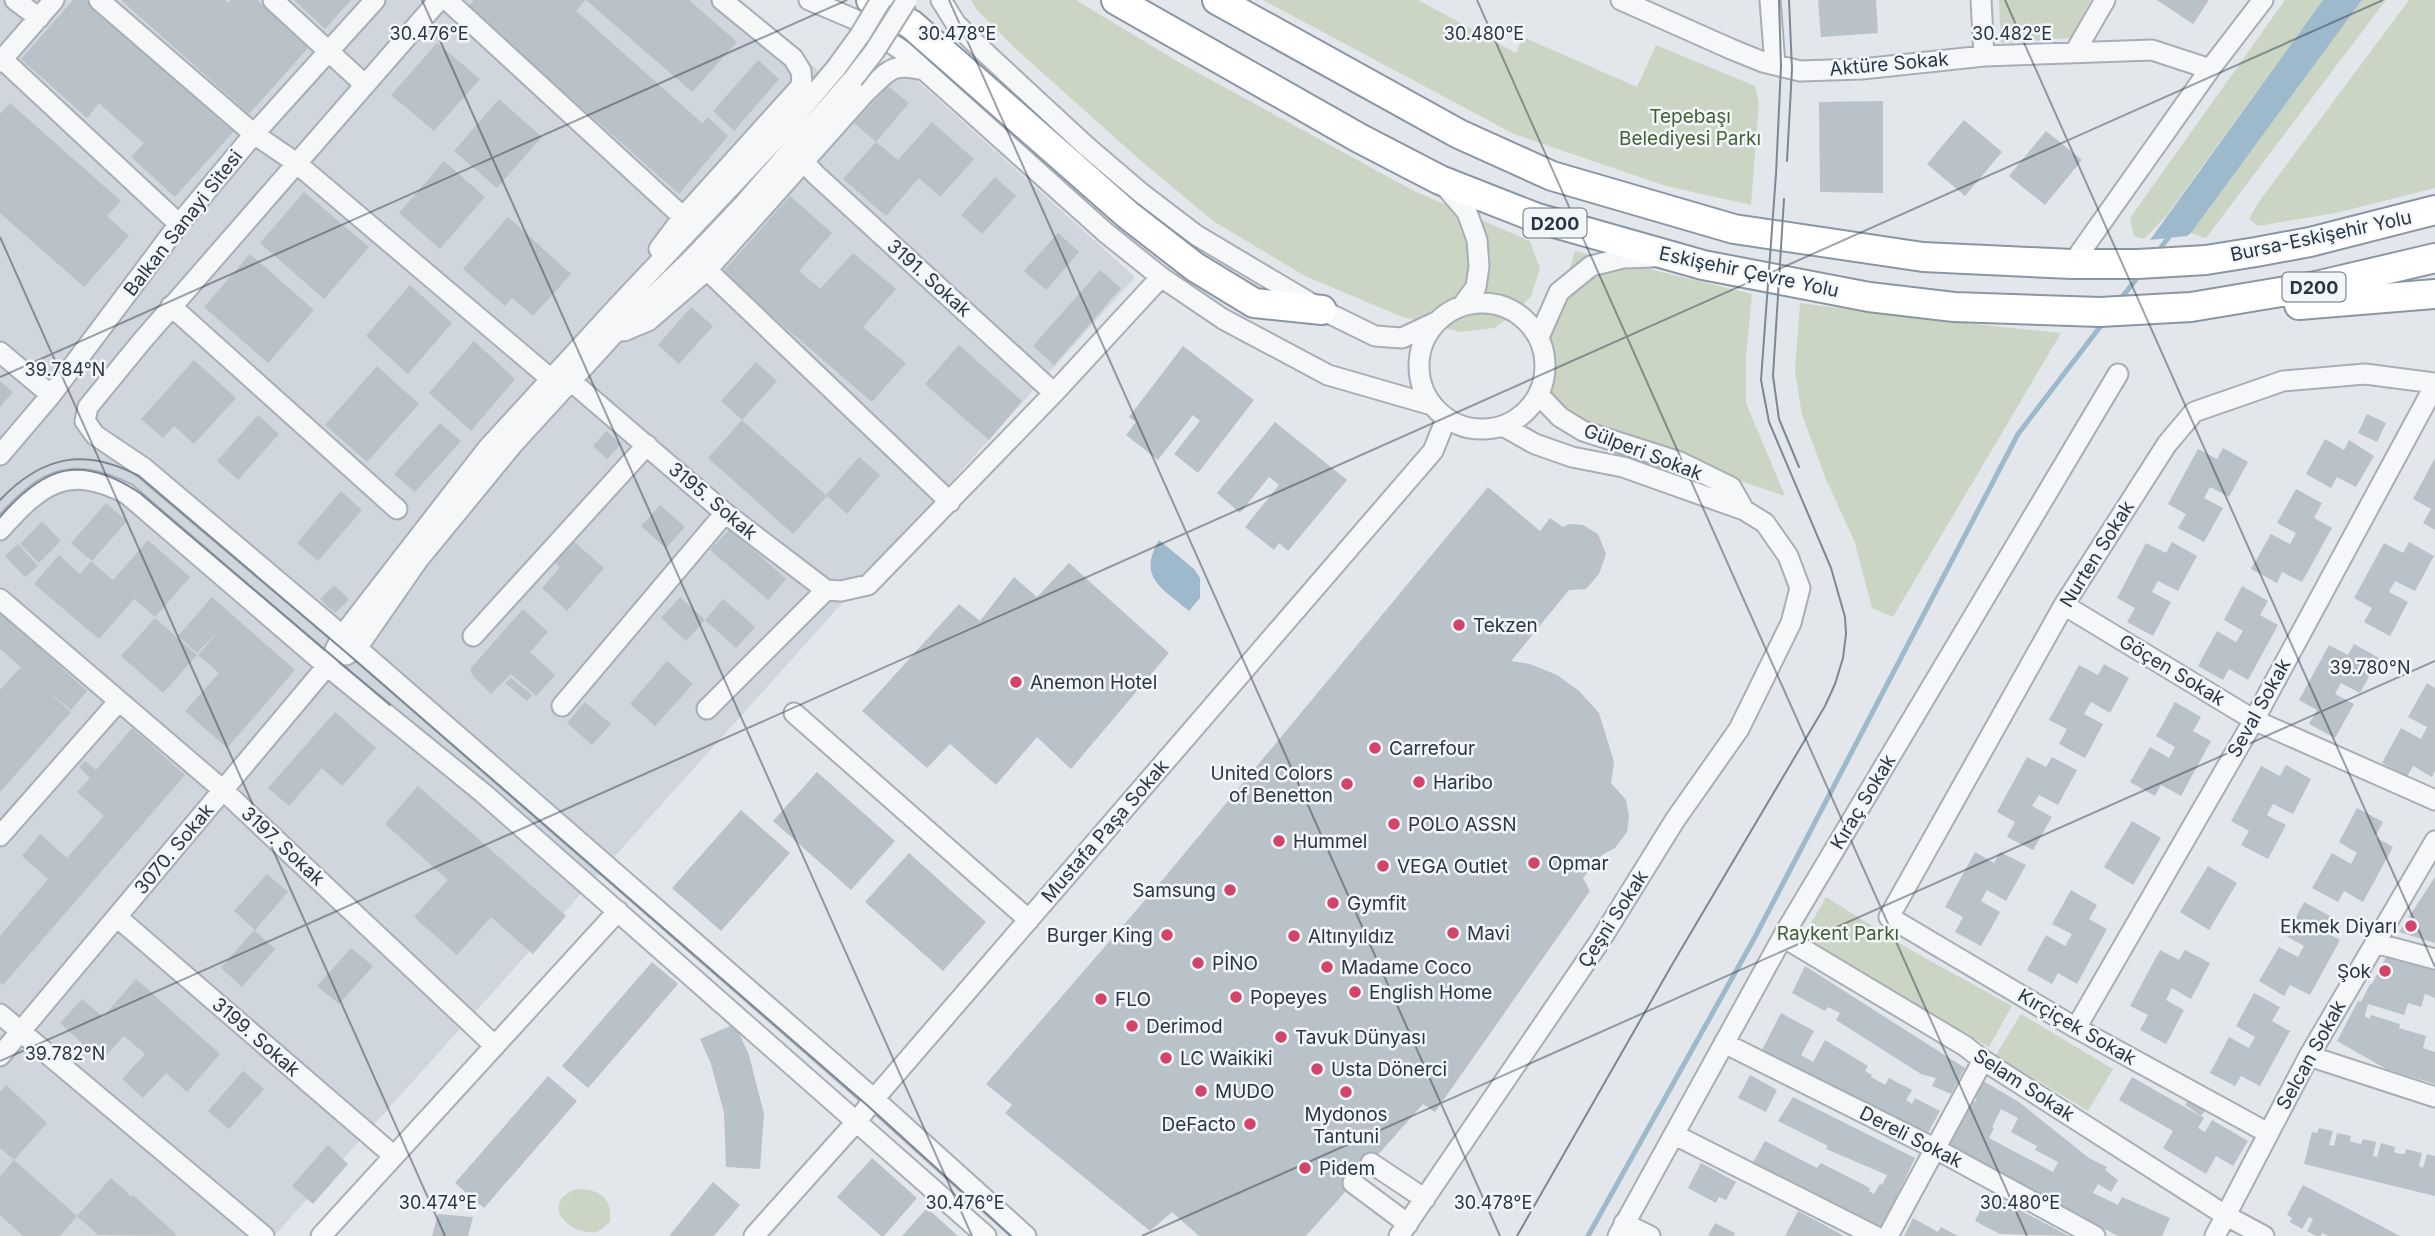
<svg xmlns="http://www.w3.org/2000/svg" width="2435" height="1236" font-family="Inter,sans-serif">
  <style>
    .built { fill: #d0d6dd }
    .green { fill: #cad5c3 }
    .water { fill: #9db9cc }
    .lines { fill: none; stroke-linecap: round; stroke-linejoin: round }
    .stream { stroke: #9db9cc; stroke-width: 5 }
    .building { fill: #b9c1c9; fill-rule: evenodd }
    .minor-casing { stroke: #a8aeb6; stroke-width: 23 }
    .highway-casing { stroke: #8996a3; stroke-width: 32 }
    .minor { stroke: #f6f7f9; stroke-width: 19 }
    .highway { stroke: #fff; stroke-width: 28 }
    .tram { stroke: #7b8896; stroke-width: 2 }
    .minor-bridge-casing { stroke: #a8aeb6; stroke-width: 23; stroke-linecap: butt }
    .minor-bridge { stroke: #f6f7f9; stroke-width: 19 }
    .ticks { fill: none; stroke: #2a3644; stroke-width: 2; stroke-opacity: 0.45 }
    .poi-dot { fill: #d3446a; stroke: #f2f6f8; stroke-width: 2.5 }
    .labels { text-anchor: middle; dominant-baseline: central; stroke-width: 5; stroke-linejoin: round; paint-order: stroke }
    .shield { fill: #f2f6f8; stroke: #66707a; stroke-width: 2 }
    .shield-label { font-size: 18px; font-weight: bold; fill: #2a3644 }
    .street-label { font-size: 19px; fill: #2a3644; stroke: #f2f6f8 }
    .park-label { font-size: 19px; fill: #436036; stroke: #f2f6f8 }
    .poi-label { font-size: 19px; fill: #2a3644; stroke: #f2f6f8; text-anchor: start }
    .ticks-label { font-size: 18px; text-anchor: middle; fill: #2a3644; stroke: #f2f6f8; stroke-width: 5; stroke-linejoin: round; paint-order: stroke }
  </style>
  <rect width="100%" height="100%" fill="#e3e7eb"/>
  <path class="built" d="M0,0H741L846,96L891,57L1135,277L274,1236H0Z"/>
  <path class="green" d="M971,0H1076L1182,64L1414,191L1530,241L1540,269L1531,296L1517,312L1494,328L1460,332L1400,316L1305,276L1213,221L1140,160L1017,50L977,10Z
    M1263,0H1418L1516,53L1523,37L1637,87L1656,45L1755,86L1759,103L1751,205L1666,186L1514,134Z
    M1999,0H2091L2070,38L2001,43Z
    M2285,0H2323L2166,216L2144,239L2134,236L2130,218Z
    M2362,0H2386L2206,238L2191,233Z
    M2409,0H2435V188L2336,213L2258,226L2249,219L2258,203Z
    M1575,251L1752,294L1746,358V403L1785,496L1558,420L1538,403L1541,369Z
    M1800,303L1907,317L2061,333L1893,617L1872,608L1855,543L1826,479L1802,415L1795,371Z
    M1826,897L1909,949L2012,1006L1989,1047L1802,939Z
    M2021,1014L2113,1069L2088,1111L1996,1055Z
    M578,1189C600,1189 613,1199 610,1222C606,1225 601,1230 597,1232C564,1236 540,1199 578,1189Z"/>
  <path class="water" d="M2323,0H2362L2191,233L2187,236L2150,240Z
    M1159,540L1194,569L1200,578V598L1189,611C1162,588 1137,578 1159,540Z"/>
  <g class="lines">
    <path class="stream" d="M2156,254L2171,234
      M2119,301L2141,273
      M1588,1236L1755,937L2018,434L2103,323"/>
  </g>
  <path class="building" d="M73,0H87L234,131L175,197L131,157L144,143L121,123L99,103L87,118L21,59Z
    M121,0H225L228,3L231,0H257L308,48L249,114Z
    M294,0H351L325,29Z
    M474,0H585L576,11L702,123L708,117L728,136L679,194L468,7Z
    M586,0H689L737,42L692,92Z
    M1818,0H1876L1878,33L1821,37Z
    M2157,0H2209L2193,24Z
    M437,43L480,79L434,131L391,95Z
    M758,60L779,79L734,131L713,111Z
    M888,86L909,103L876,142L898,160L932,122L974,159L940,197L919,178L886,216L843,179L876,142L854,123Z
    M499,99L542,137L497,188L454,151Z
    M1883,101V193L1820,192L1819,102Z
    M10,103L121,201L107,216L129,236L84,287L0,213V114Z
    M1964,120L2002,152L1965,196L1927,164Z
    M2046,131L2082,160L2045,205L2009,176Z
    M444,161L485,197L440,249L399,213Z
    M995,177L1016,196L982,234L961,215Z
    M304,192L369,247L324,299L260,243Z
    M790,196L832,233L799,271L820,289L853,253L896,289L863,327L906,363L872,402L722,273Z
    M508,217L571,274L533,316L512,298L505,306L463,269Z
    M1058,233L1079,252L1046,290L1024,271Z
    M250,254L314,310L268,363L204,307Z
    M1100,270L1121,288L1054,365L1033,346Z
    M410,285L452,323L408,374L366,336Z
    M691,307L713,326L679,364L658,345Z
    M474,341L515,379L471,431L429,393Z
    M959,345L1022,401L989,440L925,384Z
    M1183,346L1254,400L1198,473L1174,454L1200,421L1193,415L1158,460L1126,435L1136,422L1129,417Z
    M194,360L236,398L194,444L174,426L163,438L141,419Z
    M756,362L777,381L742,420L721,401Z
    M377,366L419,404L367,462L325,425Z
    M0,381L13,392L0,407Z
    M2367,414L2386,423L2377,442L2358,433Z
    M258,415L279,434L238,480L217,461Z
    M742,420L827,496L793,534L708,458Z
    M1275,422L1347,480L1288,551L1279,543L1274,550L1245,527L1279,485L1269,477L1240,513L1217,493Z
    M440,423L461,441L415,492L394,474Z
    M606,431L621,444L607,459L593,446Z
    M2325,439L2344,450L2349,440L2374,456L2356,487L2337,477L2331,488L2306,474Z
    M2223,448L2248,462L2229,497L2210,487L2204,498L2223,508L2204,542L2178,528L2186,514L2168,504L2198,449L2217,459Z
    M859,457L880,475L847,514L826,495Z
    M2435,458V530L2423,523L2431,509L2413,499Z
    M1488,487L1540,531L1550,518L1563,527L1569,524L1583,525L1598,534L1606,554L1599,574L1586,589L1569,590L1511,661L1530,664L1557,675L1579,691L1599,713L1614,762L1611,783L1626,800L1629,816L1627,832L1615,848L1602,855L1583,878L1590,891L1435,1112L1423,1104L1306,1236H1199L1172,1212L1150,1231L1005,1113L1012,1105L986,1084L1165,877Z
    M2296,489L2322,503L2314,518L2332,528L2302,582L2282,572L2277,583L2251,569L2271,534L2290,544L2296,533L2277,523Z
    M341,491L362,510L318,561L297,543Z
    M106,503L127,521L92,561L71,543Z
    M660,505L685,527L666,548L641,526Z
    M42,521L61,541L39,563L20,544Z
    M730,529L786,579L768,600L710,550Z
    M148,540L190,577L155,617L134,599L99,639L34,584L59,555L80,574L91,561L113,580Z
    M572,540L604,568L567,611L542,588L560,567L553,561Z
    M2172,542L2197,556L2178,591L2158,581L2152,592L2171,602L2153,636L2127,622L2135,608L2117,598L2146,543L2166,553Z
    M2409,542L2434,556L2415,591L2395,581L2389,592L2408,602L2390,636L2364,622L2372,608L2354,598L2384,543L2403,553Z
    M18,544L38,566L25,577L5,556Z
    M1069,563L1169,653L1071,769L1037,737L996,785L950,744L927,768L862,711L959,604L980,621L1014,577L1037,597Z
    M334,585L349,599L335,613L320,599Z
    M2242,586L2268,601L2260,615L2278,625L2248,680L2229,669L2223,680L2198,666L2217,631L2236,642L2243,631L2224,620Z
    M212,597L295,670L227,748L185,711L219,673L198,655L219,630L197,653L178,636Z
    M680,597L705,620L686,641L661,618Z
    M723,599L755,627L736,648L705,620Z
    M523,609L548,632L530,652L555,675L536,696L511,674L491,694L473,676L470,669Z
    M0,612L87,691L71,710L41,686L71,712L0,792V690L21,667L0,649Z
    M155,618L197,655L163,693L121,656Z
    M2354,644L2379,658L2360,693L2341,683L2335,694L2354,704L2335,738L2309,724L2317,710L2299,700L2329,645L2348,655Z
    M667,661L693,684L655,726L630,704Z
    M2104,664L2129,678L2110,713L2091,702L2084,714L2103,724L2085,758L2059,744L2067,729L2049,720L2079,665L2098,675Z
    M511,678L532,695L527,701L505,683Z
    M2427,683L2435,688V771L2432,777L2413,766L2407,777L2382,763L2401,728L2421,739L2427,727L2408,717Z
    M585,702L611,724L592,745L567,723Z
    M2175,702L2201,717L2193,731L2211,741L2181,796L2161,785L2155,796L2130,782L2150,747L2169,758L2175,747L2156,736Z
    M335,712L376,748L342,786L322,768L289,806L268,788Z
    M132,728L185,775L3,985L0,983V936L48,879L22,856L40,834L67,858L104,816L77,792L90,778L79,767L85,761L96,770Z
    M2027,757L2046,767L2052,757L2077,770L2058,805L2039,795L2032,806L2052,817L2033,850L2007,837L2015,822L1997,812Z
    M2286,765L2311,779L2293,814L2273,804L2267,815L2286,825L2268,859L2241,845L2249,831L2231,821L2261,766L2280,776Z
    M817,772L895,841L851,890L773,821Z
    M418,786L566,916L533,954L491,917L457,955L414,917L448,880L385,824Z
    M2357,808L2383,822L2375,837L2393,847L2363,902L2344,891L2338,902L2312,888L2332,853L2351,864L2357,853L2339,842Z
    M741,810L790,853L721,931L672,888Z
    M2132,821L2161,838L2133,885L2104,867Z
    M1975,852L1994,863L2000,852L2026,865L2006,901L1987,890L1981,901L2000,912L1981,946L1955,932L1963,917L1945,907Z
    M909,853L986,922L943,971L865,902Z
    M2208,866L2237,883L2209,930L2180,912Z
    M267,874L288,892L255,930L234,911Z
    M2435,877V943L2399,932L2431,883Z
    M2071,890L2097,905L2089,919L2107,929L2077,984L2058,973L2052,984L2027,970L2046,935L2065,946L2072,934L2052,924Z
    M2304,902L2330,916L2322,930L2340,940L2310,995L2290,985L2284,996L2259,981L2279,947L2298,957L2304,946L2286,936Z
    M254,930L275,949L242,987L221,968Z
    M351,948L373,966L339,1004L317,986Z
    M2160,950L2179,960L2185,950L2210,963L2191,999L2172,988L2166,1000L2184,1010L2166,1044L2140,1030L2148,1015L2130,1006Z
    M2388,953L2435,965V998L2425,994L2421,1007L2408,1003L2404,1015L2368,1004L2365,1016L2369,1019L2371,1015L2400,1024L2399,1028L2426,1036L2423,1048L2435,1052V1084L2388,1070L2337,1041L2358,1001L2361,1002L2370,984H2372Z
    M652,962L678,984L588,1088L562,1066Z
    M1805,966L1965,1068L1951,1094L1932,1086L1936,1078L1921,1074L1836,1020L1840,1013L1828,1007L1825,1011L1792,993Z
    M136,979L220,1054L187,1092L166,1073L143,1098L122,1079L145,1054L124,1036L101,1061L60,1023L82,999L103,1017Z
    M2254,993L2280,1007L2272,1021L2290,1031L2260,1086L2241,1076L2235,1086L2210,1073L2229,1037L2249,1048L2255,1037L2236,1026Z
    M1781,1013L1814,1031L1801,1055L1813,1062L1825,1040L1868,1066L1865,1071L1872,1075L1871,1077L1885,1085L1889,1078L1912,1090L1906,1100L1912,1104L1915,1098L1940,1111L1925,1138L1760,1054Z
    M735,1024L749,1055L764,1114L760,1169L726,1167L724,1113L711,1064L700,1039Z
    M243,1071L264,1089L229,1129L208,1111Z
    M1750,1075L1777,1090L1766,1112L1738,1098Z
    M548,1076L577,1101L484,1208L455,1183Z
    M2132,1077L2204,1118L2198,1128L2205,1132L2212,1120L2248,1141L2233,1166L2216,1156L2206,1174L2163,1148L2173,1131L2119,1100Z
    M1983,1081L2019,1102L2089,1158L2107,1167L2105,1170L2118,1180L2111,1192L2098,1184L2093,1193L2118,1205L2122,1197L2170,1218L2162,1236H2118L1946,1147L1972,1100L1975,1102L1977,1098L1974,1096ZM2001,1109L2018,1118L2011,1132L2037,1146L2035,1150L2058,1162L2053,1172L1989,1138L1994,1128L1992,1127Z
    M6,1085L47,1123L14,1160L0,1148V1092Z
    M2190,1096L2207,1108L2201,1116L2185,1105Z
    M1793,1097L1915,1158L1881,1229L1752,1164L1765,1141L1817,1168L1821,1163L1870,1188L1869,1191L1874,1194L1880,1184L1882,1185L1887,1175L1826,1149L1828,1146L1778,1121Z
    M2319,1128L2333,1131L2329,1145L2334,1146L2337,1133L2351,1136L2350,1141L2356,1143L2361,1144L2363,1139L2376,1142L2373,1156L2377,1157L2381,1143L2395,1147L2394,1152L2400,1154H2405L2406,1149L2422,1153L2419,1166L2423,1168L2427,1154L2435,1156V1196L2304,1164L2312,1132L2317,1133Z
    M328,1145L348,1164L313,1204L292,1186Z
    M872,1158L917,1198L884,1236H881L837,1197Z
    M14,1160L77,1216L60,1236H23L0,1215V1176Z
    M1701,1163L1736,1182L1726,1200L1719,1197L1716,1203L1688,1188Z
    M111,1178L132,1197L133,1195L175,1233L176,1236L98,1235L77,1216Z
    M713,1182L740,1205L714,1236H669Z
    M2303,1185L2383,1227L2400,1236H2328L2322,1233L2321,1236H2316L2307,1231L2313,1219L2309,1217L2302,1229L2290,1222L2292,1218L2287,1215Z
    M1988,1194L2039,1220L2069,1236L2000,1234L1975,1221Z
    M927,1208L958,1236H902Z
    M1798,1211L1817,1221L1844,1236H1785Z
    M438,1214L473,1217L468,1236H432Z
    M1913,1218L1938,1232L1941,1227L1958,1236H1904Z
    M1715,1223L1735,1233L1734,1236H1708Z"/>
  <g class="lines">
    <g class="minor-casing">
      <path id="minor" d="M15,0L39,18
        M99,0L254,134L295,162L551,379
        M273,0L364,84
        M439,0L142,341L88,407L85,421L95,435L144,468L357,648L874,1099L1026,1236
        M447,0L683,217
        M809,0L854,19L903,51L1106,233L1161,277L1223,319L1328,375L1432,405
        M941,0L956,24L977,45L1086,146L1141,193L1196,235L1322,310L1375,336L1402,338L1436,322
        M1621,0L1731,49L1763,62L1800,71L1862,69L1984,56L2152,50L2210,69
        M1770,0L1775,65
        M1981,0L1984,56
        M2075,52L2105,0
        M2,59L179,224
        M0,62L54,0
        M805,163L815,174L1054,393
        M1443,184L1467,212L1477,240L1479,266L1476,287L1462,306
        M659,249L683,217L802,85L801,71L793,58L722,0
        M2072,264L2210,69L2263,0
        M707,270L950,502
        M1419 366a63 63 0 1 1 126 0a63 63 0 1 1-126 0Z
        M171,306L397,509
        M624,331L648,321L707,270L865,93C889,71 890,62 924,70
        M1539,337L1559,292L1591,266L1623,258L1653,257
        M0,352L51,395
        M571,381L725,513L826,590L841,591L868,585L1054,393L1161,277
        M1539,395L1560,417L1583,431L1680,462L1731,487L1744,510
        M0,455L51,395L179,224L254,134L375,0
        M0,530C41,484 67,463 127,494L327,666L483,793L986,1236
        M0,599L223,790L495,1046
        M2064,605L2254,720L2435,800
        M473,636L647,445
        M346,655L357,648L418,560L514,443L611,337L691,260L744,204L853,79
        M562,706L725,513
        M707,709L826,590
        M794,713L1029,920
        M0,836L118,702
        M117,917L394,1156
        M1783,937L1965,1046L1983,1060L2225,1215L2264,1236
        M2375,943L2435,959
        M0,1014L264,1236
        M2076,1028L2254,720L2435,385
        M1724,1043L1934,1148L2095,1236
        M0,1056L327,666L342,636L487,449L618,306L783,131L836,68
        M2309,1056L2435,1097
        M2268,1133L2076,1028L1889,917L2064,605L2167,444L2194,412L2283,381L2365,374L2435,383
        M1675,1135L1875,1236
        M1371,1163L1425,1199
        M1353,1183L1408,1224
        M1624,1223L1650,1236
        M321,1236L618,911
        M754,1236L857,1121L874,1099L1433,451L1446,419
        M1399,1236L1600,941L1675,820L1739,729L1791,623L1800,588L1788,556L1765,523L1744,510L1623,467L1572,457L1535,444L1503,426
        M1618,1236L1786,931L2118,374
        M1888,1236L1983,1060
        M2215,1236L2309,1056L2435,841"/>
    </g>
    <g class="highway-casing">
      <path id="highway" d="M871,0L912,25L1128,215L1195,267L1254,303L1322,310
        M1116,0L1359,138L1440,180L1537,218L1703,265L1869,297L1954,307L2100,312L2191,307L2316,286L2435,258
        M1217,0L1459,134L1552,176L1734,229L1923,257L2072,264H2138L2206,260L2256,252L2310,242L2435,210
        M2299,305L2435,294"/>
    </g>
    <use href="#minor" class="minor"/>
    <use href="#highway" class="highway"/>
    <path class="tram" d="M1787,161L1792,69L1789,0
      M1784,199L1773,376L1779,419L1799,467
      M0,500C42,456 84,447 139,476L348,654L868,1106L1011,1236
      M0,517C45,465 81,454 140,493L390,705
      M1517,1236L1673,963L1825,706L1835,684L1843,658L1846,634L1845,617L1831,568L1769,422L1761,380L1776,174L1781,66L1779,0"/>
    <g class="minor-bridge-casing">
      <path id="minor-bridge" d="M836,68L860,35L881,0
        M853,79L874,52L907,0"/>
    </g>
    <use href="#minor-bridge" class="minor-bridge"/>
  </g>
  <path class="ticks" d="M422,0L972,1236M949,0L1500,1236M1477,0L2027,1236M2005,0L2435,967M0,237L445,1236M0,377L847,0M0,1061L2383,0M1142,1236L2435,661"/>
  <g class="poi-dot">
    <circle cx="1459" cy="625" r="7"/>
    <circle cx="1016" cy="682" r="7"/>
    <circle cx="1375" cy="748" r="7"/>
    <circle cx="1419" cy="782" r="7"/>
    <circle cx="1347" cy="784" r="7"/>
    <circle cx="1394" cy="824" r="7"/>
    <circle cx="1279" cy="841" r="7"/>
    <circle cx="1534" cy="863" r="7"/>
    <circle cx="1383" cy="866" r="7"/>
    <circle cx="1230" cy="890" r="7"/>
    <circle cx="1333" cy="903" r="7"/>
    <circle cx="2411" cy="926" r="7"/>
    <circle cx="1453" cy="933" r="7"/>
    <circle cx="1167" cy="935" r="7"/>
    <circle cx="1294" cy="936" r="7"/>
    <circle cx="1198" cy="963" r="7"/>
    <circle cx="1327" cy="967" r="7"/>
    <circle cx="2385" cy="971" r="7"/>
    <circle cx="1355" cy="992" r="7"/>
    <circle cx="1236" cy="997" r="7"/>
    <circle cx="1101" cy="999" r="7"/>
    <circle cx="1132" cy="1026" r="7"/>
    <circle cx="1281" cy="1037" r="7"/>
    <circle cx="1166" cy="1058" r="7"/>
    <circle cx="1317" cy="1069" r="7"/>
    <circle cx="1201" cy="1091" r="7"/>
    <circle cx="1346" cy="1092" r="7"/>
    <circle cx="1250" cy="1124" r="7"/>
    <circle cx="1305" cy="1168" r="7"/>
  </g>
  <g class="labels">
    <g class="shield">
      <rect x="1523.5" y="208.5" width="63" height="29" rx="5"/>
      <rect x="2282.5" y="272.5" width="63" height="29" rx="5"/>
    </g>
    <g class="shield-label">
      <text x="1555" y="223">D200</text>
      <text x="2314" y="287">D200</text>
    </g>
    <g class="street-label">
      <text transform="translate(1889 64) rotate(-5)">Aktüre Sokak</text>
      <text transform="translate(183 223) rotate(-52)">Balkan Sanayi Sitesi</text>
      <text transform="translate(2321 236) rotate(-12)">Bursa-Eskişehir Yolu</text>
      <text transform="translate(1749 272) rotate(12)">Eskişehir Çevre Yolu</text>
      <text transform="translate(929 278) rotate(42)">3191. Sokak</text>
      <text transform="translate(1643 452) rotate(21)">Gülperi Sokak</text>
      <text transform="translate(713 501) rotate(40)">3195. Sokak</text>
      <text transform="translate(2097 554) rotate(-58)">Nurten Sokak</text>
      <text transform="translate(2172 670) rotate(31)">Göçen Sokak</text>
      <text transform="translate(2259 708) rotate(-61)">Seval Sokak</text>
      <text transform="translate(1863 802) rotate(-59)">Kıraç Sokak</text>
      <text transform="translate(1105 831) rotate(-49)">Mustafa Paşa Sokak</text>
      <text transform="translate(283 846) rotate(43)">3197. Sokak</text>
      <text transform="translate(174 849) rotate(-50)">3070. Sokak</text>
      <text transform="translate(1613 919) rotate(-57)">Çeşni Sokak</text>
      <text transform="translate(2077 1027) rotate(30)">Kırçiçek Sokak</text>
      <text transform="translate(256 1037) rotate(41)">3199. Sokak</text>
      <text transform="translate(2311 1055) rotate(-61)">Selcan Sokak</text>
      <text transform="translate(2024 1085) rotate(33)">Selam Sokak</text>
      <text transform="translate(1911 1137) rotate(27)">Dereli Sokak</text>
    </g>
    <g class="park-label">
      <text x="1690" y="116">Tepebaşı<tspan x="1690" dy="22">Belediyesi Parkı</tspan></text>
      <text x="1838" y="933">Raykent Parkı</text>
    </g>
    <g class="poi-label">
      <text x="1473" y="625">Tekzen</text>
      <text x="1030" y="682">Anemon Hotel</text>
      <text x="1389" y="748">Carrefour</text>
      <text x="1333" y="773" text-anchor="end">United Colors<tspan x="1333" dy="22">of Benetton</tspan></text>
      <text x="1433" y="782">Haribo</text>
      <text x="1408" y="824">POLO ASSN</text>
      <text x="1293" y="841">Hummel</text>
      <text x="1548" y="863">Opmar</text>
      <text x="1397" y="866">VEGA Outlet</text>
      <text x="1216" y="890" text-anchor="end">Samsung</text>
      <text x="1347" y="903">Gymfit</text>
      <text x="2397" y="926" text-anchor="end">Ekmek Diyarı</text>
      <text x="1467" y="933">Mavi</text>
      <text x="1153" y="935" text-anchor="end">Burger King</text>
      <text x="1308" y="936">Altınyıldız</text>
      <text x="1212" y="963">PİNO</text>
      <text x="1341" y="967">Madame Coco</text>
      <text x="2371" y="971" text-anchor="end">Şok</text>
      <text x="1369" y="992">English Home</text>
      <text x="1250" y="997">Popeyes</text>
      <text x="1115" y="999">FLO</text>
      <text x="1146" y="1026">Derimod</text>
      <text x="1295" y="1037">Tavuk Dünyası</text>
      <text x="1180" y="1058">LC Waikiki</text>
      <text x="1331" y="1069">Usta Dönerci</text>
      <text x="1215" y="1091">MUDO</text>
      <text x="1346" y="1114" text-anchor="middle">Mydonos<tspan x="1346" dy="22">Tantuni</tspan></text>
      <text x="1236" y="1124" text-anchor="end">DeFacto</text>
      <text x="1319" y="1168">Pidem</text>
    </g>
  </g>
  <g class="ticks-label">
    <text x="429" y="40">30.476°E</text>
    <text x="957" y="40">30.478°E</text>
    <text x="1484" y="40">30.480°E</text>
    <text x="2012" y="40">30.482°E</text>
    <text x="65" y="376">39.784°N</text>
    <text x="2370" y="674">39.780°N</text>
    <text x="65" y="1060">39.782°N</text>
    <text x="438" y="1209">30.474°E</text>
    <text x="965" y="1209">30.476°E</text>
    <text x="1493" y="1209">30.478°E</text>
    <text x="2020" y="1209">30.480°E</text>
  </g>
</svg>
